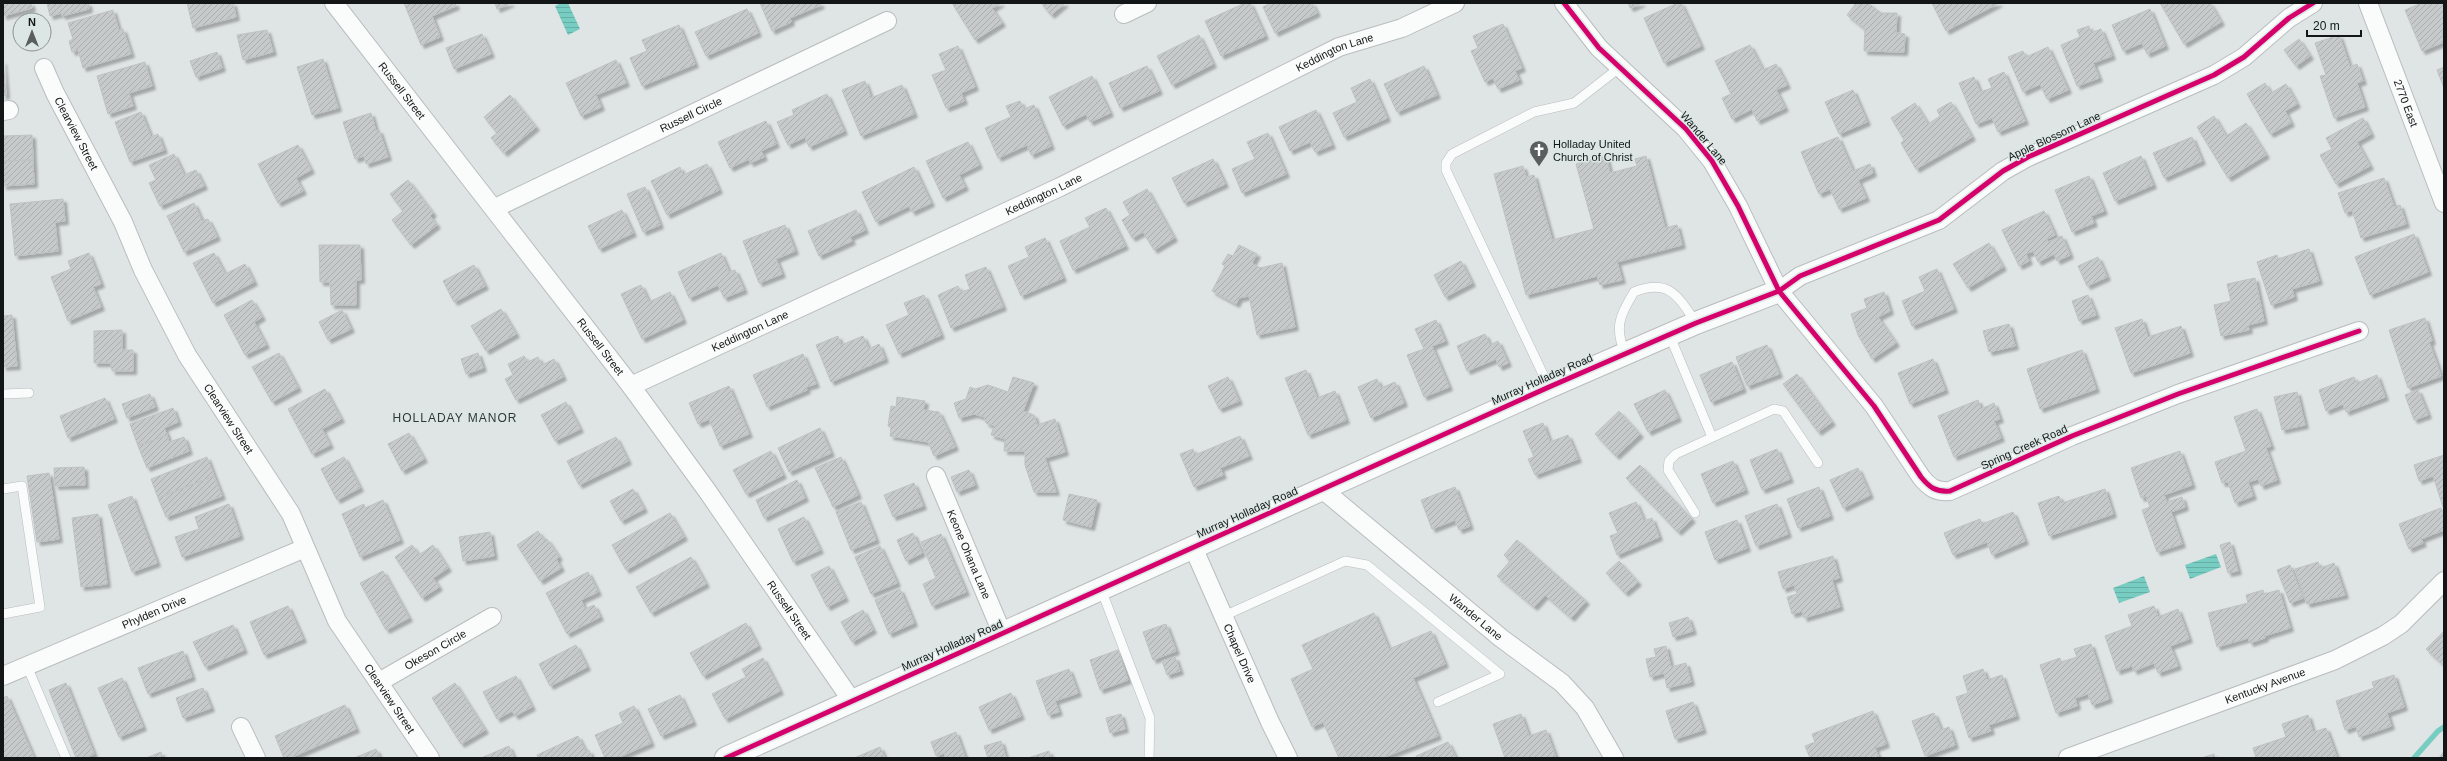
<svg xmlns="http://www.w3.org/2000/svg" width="2447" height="761" font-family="Arial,sans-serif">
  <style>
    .water { fill: url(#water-rules) }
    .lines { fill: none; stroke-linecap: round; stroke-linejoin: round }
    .stream { stroke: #78cdc2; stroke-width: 5.5 }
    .building { fill: url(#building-hatch); stroke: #bec2c2; filter: url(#shadow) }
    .lane-casing { stroke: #b9bdbd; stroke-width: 10 }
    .street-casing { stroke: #b9bdbd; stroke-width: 20 }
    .secondary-casing { stroke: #b9bdbd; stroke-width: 24 }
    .lane { stroke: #fafbfb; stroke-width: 9 }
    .street { stroke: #fafbfb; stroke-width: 18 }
    .secondary { stroke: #fafbfb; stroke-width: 22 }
    .cycleway-casing { stroke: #dce7e5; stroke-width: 8 }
    .cycleway { stroke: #d6006c; stroke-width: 5 }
    .labels { text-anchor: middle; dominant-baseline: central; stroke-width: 3; stroke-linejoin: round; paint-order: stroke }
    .street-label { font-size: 11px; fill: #121616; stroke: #dce7e5 }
    .poi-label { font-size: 11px; fill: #121616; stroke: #dce7e5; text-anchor: start }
    .neighbourhood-label { font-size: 12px; letter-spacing: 1px; fill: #2f3836; stroke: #dce7e5 }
  </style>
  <defs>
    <pattern id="water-rules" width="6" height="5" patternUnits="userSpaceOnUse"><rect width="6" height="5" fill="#78cdc2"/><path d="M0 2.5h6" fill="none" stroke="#67afa6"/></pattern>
    <pattern id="building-hatch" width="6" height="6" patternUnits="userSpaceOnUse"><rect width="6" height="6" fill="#c6caca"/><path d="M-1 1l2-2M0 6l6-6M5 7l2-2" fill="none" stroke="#a9adad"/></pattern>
    <filter id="shadow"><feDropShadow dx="3.5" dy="3.5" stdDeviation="1" flood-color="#0004"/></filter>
  </defs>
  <rect width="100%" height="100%" fill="#dfe4e4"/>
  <path class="water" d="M561,3H568L580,29L568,35L555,6Z
    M2216,554L2221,567L2190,579L2185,565Z
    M2144,576L2150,592L2119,603L2113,588Z"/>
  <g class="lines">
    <path class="stream" d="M2414,758L2438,731L2444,727"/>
  </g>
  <path class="building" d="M3,3H31L32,8L3,16Z
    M47,3H88L89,9L62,16V13L50,16Z
    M187,3H233L236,17L193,28Z
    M404,3H455L456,6L432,16L440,37L421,45Z
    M495,3H511L497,9Z
    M760,3H820L821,5L790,18L791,22L772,31Z
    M952,3H1001L992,8L1002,23L975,40Z
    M1041,3H1065L1051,15Z
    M1245,3H1250L1265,36L1221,56L1205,21Z
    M1271,3H1312L1317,13L1275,33L1263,7Z
    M1628,3H1642L1630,8Z
    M1678,3H1681L1701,46L1664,63L1644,18Z
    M1856,3H1868L1881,13H1897L1896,33L1905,34L1904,52L1864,51L1865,29L1847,15Z
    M1932,3H1999L1946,31Z
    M2160,3H2210L2221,22L2184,44Z
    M2422,3H2444V31L2442,32L2444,42L2422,51L2405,10Z
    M747,9L758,33L706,56L695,32Z
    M2150,9L2165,46L2147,54L2142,43L2123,51L2112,25Z
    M113,10L119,31L123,29L131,54L83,68L78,50L72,52L69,41L73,39L68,23Z
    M1503,24L1522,68L1515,71L1519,80L1498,89L1493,78L1485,82L1471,51L1478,48L1473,36Z
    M679,25L695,64L642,86L630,58L647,51L642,40Z
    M2089,26L2091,33L2101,29L2112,56L2093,63L2099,78L2077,86L2061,45L2080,37L2077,30Z
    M267,30L273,52L243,60L237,35Z
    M482,34L491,54L454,69L446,48Z
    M1199,35L1213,64L1172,85L1157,56Z
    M2339,35L2350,67L2357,64L2363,81L2357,83L2365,107L2334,118L2320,76L2326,75L2315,43Z
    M2299,39L2310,56L2296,66L2284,50Z
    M1750,45L1763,70L1776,64L1787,85L1776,90L1785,108L1757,121L1752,109L1732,119L1722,98L1731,94L1715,61Z
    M958,46L975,87L961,93L964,101L946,108L932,75L946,70L939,54Z
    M2048,47L2068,90L2047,99L2040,84L2023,92L2008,57L2023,51L2026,57Z
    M217,52L222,68L196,77L190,61Z
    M323,59L338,108L312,115L297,67Z
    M616,60L626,83L596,95L601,107L581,116L566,83Z
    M3,61L6,95L3,96Z
    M145,62L152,86L129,93L133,106L108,114L97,76Z
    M1147,66L1159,91L1120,108L1109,83Z
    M1424,66L1437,95L1397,112L1384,84Z
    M2444,67V88L2437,70Z
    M2004,72L2025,121L1998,132L1992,118L1976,124L1959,83L1974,77L1980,92L1992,88L1988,79Z
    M1092,76L1110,113L1090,122L1086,114L1063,126L1049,97Z
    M1370,79L1387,118L1344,137L1333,113L1357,102L1351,88Z
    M865,81L871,98L902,85L914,114L861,136L842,90Z
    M2265,83L2271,93L2286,84L2297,104L2285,111L2291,123L2270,134L2247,94Z
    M1853,90L1867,122L1839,134L1825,102Z
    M827,94L844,131L809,147L805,137L788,145L777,122L794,115L792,110Z
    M510,95L536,127L504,153L491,138L497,133L484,117Z
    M1020,101L1024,109L1034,105L1051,146L1031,155L1027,145L998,158L985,128L1011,117L1006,106Z
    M1951,102L1972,137L1916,169L1901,143L1904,140L1891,118L1915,103L1928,124L1940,116L1937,110Z
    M1316,110L1332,145L1315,152L1310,142L1290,151L1279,127Z
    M141,112L151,137L158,134L164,150L130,162L115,122Z
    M371,113L376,131L379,130L388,157L366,164L364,156L355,159L343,122Z
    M2214,116L2226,136L2246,123L2266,155L2228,178L2197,127Z
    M2363,118L2371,134L2357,142L2370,166L2336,184L2320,155L2332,149L2326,138Z
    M766,121L776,144L761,151L764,157L750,163L749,159L730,168L718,142Z
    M1268,133L1286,174L1242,193L1232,169L1255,159L1247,142Z
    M32,135L33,160L3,161V136Z
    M1838,137L1853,171L1870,164L1873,173L1858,180L1866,198L1839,209L1830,189L1819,194L1801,152Z
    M2192,137L2202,161L2164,178L2153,153Z
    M968,142L979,165L959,175L965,187L943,198L926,161Z
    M298,145L311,170L296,178L303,191L278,203L258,164Z
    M174,154L184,175L196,170L204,186L160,206L149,183L156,180L149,165Z
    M1606,156L1610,173L1637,166L1635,159L1646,156L1665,228L1677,225L1682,245L1617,262L1622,280L1600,285L1597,276L1526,295L1494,174L1523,166L1526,177L1534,175L1552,240L1594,229L1576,164Z
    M2141,156L2153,185L2115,201L2103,173Z
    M1213,159L1225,184L1184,203L1172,178Z
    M33,160L34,184L3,186V161Z
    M707,164L719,190L667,215L651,181L680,167L683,175Z
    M914,167L931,203L912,212L909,206L876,222L862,192Z
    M2089,176L2104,211L2091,216L2094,223L2072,232L2055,190Z
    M2384,178L2394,207L2400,205L2406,224L2361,238L2352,210L2345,213L2338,193Z
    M408,180L433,213L430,216L437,225L411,245L392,220L403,211L390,194Z
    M645,187L660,225L643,232L627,194Z
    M1147,189L1174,238L1154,250L1143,232L1132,238L1122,220L1130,215L1123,202Z
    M63,199L65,221L55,222L58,251L15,256L10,204Z
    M194,203L202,221L208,219L217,237L184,252L167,216Z
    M1106,208L1125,246L1073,270L1060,241L1090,227L1085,218Z
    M622,210L633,233L599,249L588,226Z
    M856,210L865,230L850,237L852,241L819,256L808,231Z
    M2044,211L2055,235L2047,239L2048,242L2062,236L2070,255L2057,261L2054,254L2038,262L2033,251L2026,254L2029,261L2019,266L2002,230Z
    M785,225L795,251L776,259L782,274L759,283L743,241Z
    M2414,234L2428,272L2370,295L2355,257Z
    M1045,238L1063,278L1021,296L1008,266L1029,257L1025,247Z
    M1989,243L2003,267L1968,288L1953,264Z
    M319,245H360L361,280H356V305H331L330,282H320Z
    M1239,245L1257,254L1252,263L1260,268L1282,263L1295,327L1257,335L1249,296L1239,298L1236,304L1212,291L1225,266L1222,264L1228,254L1233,256Z
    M2309,249L2319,281L2292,289L2294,297L2271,305L2257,262L2277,255L2278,259Z
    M89,253L101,284L93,287L101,307L68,321L51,277L71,269L68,261Z
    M214,253L225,274L245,264L254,282L213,303L193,263Z
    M721,253L729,272L735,270L744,290L724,298L718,285L689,298L678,272Z
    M2098,257L2107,277L2087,286L2078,266Z
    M1461,261L1472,283L1445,297L1434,275Z
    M474,265L485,286L454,302L443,281Z
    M986,267L1003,307L951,328L938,295L958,286L961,292L970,289L965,275Z
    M1937,269L1954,309L1912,326L1902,301L1925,291L1919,277Z
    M2255,278L2264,321L2248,325L2249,330L2221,336L2214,305L2231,301L2227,284Z
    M641,285L649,302L670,292L683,320L642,339L621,294Z
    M1884,292L1890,311L1878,317L1896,343L1872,359L1858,335L1851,314L1867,308L1864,299Z
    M924,295L941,335L899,354L886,325L909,315L904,303Z
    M2088,295L2096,315L2079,321L2072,301Z
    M252,300L262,317L254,322L266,345L245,355L224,315Z
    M501,309L516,334L486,351L471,326Z
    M342,310L351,329L328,340L319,322Z
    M12,315L17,366L3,367V316Z
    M2425,318L2432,341L2429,342L2441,376L2408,388L2389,330Z
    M2142,319L2148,337L2181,326L2190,353L2131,373L2115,328Z
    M1436,320L1445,341L1432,346L1449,387L1424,397L1407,355L1424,349L1415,329Z
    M2009,324L2015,346L1989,352L1983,331Z
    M122,330V350H133V371H112L111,363H94V331Z
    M1485,334L1490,345L1498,341L1508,363L1499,367L1496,359L1467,371L1457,346Z
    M838,336L841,345L863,336L869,349L879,344L885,359L831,382L816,345Z
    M1767,345L1779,374L1747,386L1736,357Z
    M2082,350L2096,389L2040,409L2027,369Z
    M279,353L298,388L272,402L252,367Z
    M478,353L483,368L466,374L461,359Z
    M803,354L816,384L806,387L807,390L767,407L753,375Z
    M524,356L528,362L538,357L542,365L554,359L563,377L516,400L505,379L513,375L508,364Z
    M1933,359L1945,390L1910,404L1898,373Z
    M1732,362L1743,389L1711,402L1700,375Z
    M1306,370L1317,398L1335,391L1346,420L1308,435L1285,378Z
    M1797,374L1832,422L1818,432L1783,384Z
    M2377,375L2385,397L2346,412L2343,404L2326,411L2319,390L2354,377L2357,383Z
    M1013,377L1034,383L1023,411L1034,415L1037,425L1055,419L1065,452L1045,458L1056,492H1034L1025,465V451H1004L1005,439L991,435L994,426L986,423L984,417L974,414L959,418L954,403L966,399L970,387L975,389L988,385L1008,392Z
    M1228,377L1239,401L1219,409L1208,386Z
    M1377,379L1381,388L1395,382L1404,403L1371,418L1358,387Z
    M729,386L749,434L720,446L709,419L698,424L689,403Z
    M325,389L341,419L322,429L330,445L312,454L288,409Z
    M1665,390L1678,418L1648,432L1634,404Z
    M2418,390L2428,415L2414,420L2405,395Z
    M2297,392L2305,425L2282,430L2274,397Z
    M150,394L155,407L127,418L122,404Z
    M897,397L925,401L923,410L939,412L955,447L934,456L928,442L890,436L891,427L888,426L891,406L896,407Z
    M105,398L114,419L68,438L60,416Z
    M1978,400L1981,409L1994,403L2000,419L1994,421L2001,438L1954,457L1938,416Z
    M566,402L580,429L555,441L541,415Z
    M173,408L178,422L164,428L167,435L138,446L130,424Z
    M2257,409L2271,446L2266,448L2277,480L2261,486L2258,479L2248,482L2253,496L2235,503L2228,482L2222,483L2215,462L2246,451L2234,417Z
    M1619,411L1640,434L1616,456L1595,434Z
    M1543,423L1550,442L1568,435L1578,459L1535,475L1528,459L1534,457L1523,431Z
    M820,428L831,453L789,472L778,448Z
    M409,433L424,459L402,471L388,444Z
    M167,435L169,442L184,437L189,451L147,468L138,446Z
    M1240,436L1249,456L1220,468L1223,475L1194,487L1180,454L1193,449L1195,455Z
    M616,437L628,461L579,485L567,461Z
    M1777,449L1790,479L1762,490L1750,460Z
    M771,451L783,475L746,494L733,470Z
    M2180,451L2192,485L2164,495L2167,502L2182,497L2185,507L2171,512L2182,544L2157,552L2142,510L2150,507L2146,496L2141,498L2131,468Z
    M2444,455V510L2433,476L2419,481L2414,465Z
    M207,457L214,476L158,498L151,479Z
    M344,457L360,488L337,500L321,469Z
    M841,457L858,495L833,507L815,468Z
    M1733,461L1745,490L1713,503L1701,474Z
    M1640,465L1692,519L1678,532L1626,478Z
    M84,467L85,485L55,486L54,468Z
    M1858,468L1870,495L1843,508L1830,480Z
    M969,470L975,485L957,492L951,477Z
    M49,473L59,539L37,542L27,476Z
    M214,476L222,496L166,517L158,498Z
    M797,480L805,498L764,518L756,500Z
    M914,483L923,506L893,517L884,495Z
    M1455,487L1470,526L1459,530L1455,520L1432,529L1421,500Z
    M1819,487L1830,516L1798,528L1787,499Z
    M633,489L644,509L621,521L610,501Z
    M2105,489L2113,514L2049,536L2038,503L2059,496L2062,503Z
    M1069,494L1097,500L1091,527L1063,520Z
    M132,496L157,563L132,572L108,505Z
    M383,500L400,540L360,557L342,514L364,504L365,508Z
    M861,502L876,540L851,550L836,512Z
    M1636,502L1644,521L1652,518L1659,537L1617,555L1610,536L1618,533L1609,513Z
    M229,504L240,536L182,557L175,537L199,529L195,517Z
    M1777,504L1788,534L1756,546L1745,516Z
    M2441,508L2444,514V530L2421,539L2423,543L2409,549L2399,524Z
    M2013,512L2025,541L1992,555L1987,542L1953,555L1944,533L1980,519L1982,524Z
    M670,513L684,537L626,570L612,545Z
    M98,514L107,584L81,587L72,518Z
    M804,517L820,550L793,562L778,529Z
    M1737,520L1747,548L1715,560L1705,532Z
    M538,531L544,540L547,539L559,557L556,559L561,568L540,581L517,545Z
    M490,532L494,556L463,561L459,537Z
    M913,533L922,553L906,561L897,540Z
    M941,534L966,592L932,606L923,584L936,578L921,542Z
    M1517,540L1586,601L1571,618L1545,595L1534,607L1497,576L1510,561L1504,555Z
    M2230,542L2238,571L2228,573L2220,545Z
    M412,545L419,555L433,545L448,568L433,578L439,587L422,598L395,557Z
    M880,546L897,583L871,594L855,557Z
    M1833,556L1839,578L1832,580L1840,607L1804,618L1802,611L1792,614L1787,597L1797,594L1794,585L1783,589L1778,572Z
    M691,557L706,584L651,613L636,587Z
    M1619,561L1638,582L1625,593L1606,573Z
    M2318,562L2320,568L2334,563L2345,595L2307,604L2295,569Z
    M2290,565L2303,598L2290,603L2277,570Z
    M829,566L845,598L827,607L811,575Z
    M383,571L409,618L386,630L360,583Z
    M588,572L598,592L581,600L585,609L594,605L600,617L567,634L546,593Z
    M900,589L914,623L889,634L875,600Z
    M2263,590L2264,594L2279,590L2290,628L2264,636L2265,638L2250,643L2248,638L2217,647L2208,613L2248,603L2246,595Z
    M288,606L303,639L264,655L250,622Z
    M2154,606L2158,617L2178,609L2189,639L2170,646L2178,666L2158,673L2154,663L2134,671L2132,666L2117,671L2105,636L2132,626L2128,615Z
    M863,610L873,630L852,642L841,622Z
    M1374,613L1389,649L1431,631L1445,664L1413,678L1438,736L1382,758H1339L1323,722L1312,727L1291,679L1313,669L1302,645Z
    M1688,617L1693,631L1673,637L1669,623Z
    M746,623L758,646L703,676L690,653Z
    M1166,624L1176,651L1153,660L1143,632Z
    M233,625L244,650L205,667L193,642Z
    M2444,631V666L2426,649Z
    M2091,644L2109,699L2092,705L2088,694L2075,698L2077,706L2056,713L2040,665L2060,658L2061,662L2077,657L2074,649Z
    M576,645L587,667L550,686L539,664Z
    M1666,646L1671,667L1686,663L1691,682L1667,688L1664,673L1650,677L1646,659L1656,657L1654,649Z
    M1118,650L1128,680L1100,690L1090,660Z
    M183,651L192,677L148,694L138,668Z
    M1175,657L1180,671L1167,675L1162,661Z
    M763,658L780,691L725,719L712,694L746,677L742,669Z
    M1069,669L1078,693L1055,701L1059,712L1048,715L1036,681Z
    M1983,669L1987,680L2002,675L2016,716L1989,725L1991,731L1969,738L1956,697L1968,693L1963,676Z
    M2394,675L2404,707L2387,713L2391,726L2359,737L2356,726L2345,730L2336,701L2374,688L2372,682Z
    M516,676L532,707L515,716L512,711L497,719L483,692Z
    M122,678L143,727L119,737L98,688Z
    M66,683L94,754L84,758H76L49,690Z
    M455,683L485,730L461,744L432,698Z
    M203,688L211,708L183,718L176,698Z
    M1011,693L1021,716L989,730L979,707Z
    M680,695L693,722L661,736L648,709Z
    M7,696L34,758H3V698Z
    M1693,702L1703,730L1675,739L1666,711Z
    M345,705L356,729L290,758H284L275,736Z
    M634,706L651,743L617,758H605L595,735L623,723L619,713Z
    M1873,711L1886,744L1875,748L1879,758H1810L1805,746L1815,742L1812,734Z
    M1934,713L1941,730L1949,727L1955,745L1925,756L1912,721Z
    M1121,714L1125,729L1110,733L1106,718Z
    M1521,714L1529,736L1546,730L1556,758H1505L1493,724Z
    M2308,715L2313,732L2326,728L2337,758H2256L2253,748L2286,737L2282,724Z
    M956,732L965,757L946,758L944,753L936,756L931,742Z
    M578,736L586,752L589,750L592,758H538L537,755Z
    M1001,741L1006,758H988L984,746Z
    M1448,742L1456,758H1417L1416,756Z
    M509,746L514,758H481Z
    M880,747L885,758H854Z
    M376,749L380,758H354Z
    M1049,751L1051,758H1028Z
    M2444,751V758H2439Z
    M161,752L163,758H146Z
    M2214,754L2215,758H2201Z"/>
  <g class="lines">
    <g class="lane-casing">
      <path id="lane" d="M1669,334L1712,437
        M1625,353C1614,327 1620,315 1634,292C1669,278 1678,296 1696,323
        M1549,387L1446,170V163L1452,154L1534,112L1574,103L1619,68
        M3,394L29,393
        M3,489L22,486L40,607L3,614
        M1695,513L1668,470L1669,461L1676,454L1774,409L1783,411L1818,463
        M1101,589L1150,718L1149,758
        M1224,616L1345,561L1367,565L1500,674L1438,702
        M27,666L66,758"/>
    </g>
    <g class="street-casing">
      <g id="street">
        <path id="s1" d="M334,3L631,386L708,492L852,701"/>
        <path d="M1564,3L1599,48L1686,129L1712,161L1738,206L1779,291L1874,406L1921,477C1930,488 1936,492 1950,491L2072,436L2178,394L2359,331"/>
        <path id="s2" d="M2368,3L2444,203"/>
        <path d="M1124,14L1147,3"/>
        <path id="s3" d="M44,68L55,93L123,222L143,270L187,355L291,514L337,621L430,758"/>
        <path d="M3,111L9,110"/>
        <path id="s4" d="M495,208L887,21"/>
        <path d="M1779,291L1800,276L1939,220L2003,171L2028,157L2214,75L2244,57L2289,18L2313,3"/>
        <path id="s5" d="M631,386L1060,187L1339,47L1402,28L1455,3"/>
        <path id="s6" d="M936,476L1002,633"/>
        <path id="s7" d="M1322,489L1501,638L1562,683L1585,708L1614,758"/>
        <path id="s8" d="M1193,547L1270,722L1288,758"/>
        <path id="s9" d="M3,676L305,548"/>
        <path id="s10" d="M379,682L492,617"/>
        <path d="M241,727L256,758"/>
        <path id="s11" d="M2068,758L2335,660L2383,636L2401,624L2444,581"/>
      </g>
    </g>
    <g class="secondary-casing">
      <path id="secondary" d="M726,758L1549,387L1696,323L1779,291"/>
    </g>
    <use href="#lane" class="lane"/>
    <use href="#street" class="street"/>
    <use href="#secondary" class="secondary"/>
    <g class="cycleway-casing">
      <path id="cycleway" d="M1564,3L1599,48L1686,129L1712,161L1738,206L1779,291L1874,406L1921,477C1930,488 1936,492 1950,491L2072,436L2178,394L2359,331
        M726,758L1549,387L1696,323L1779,291L1800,276L1939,220L2003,171L2028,157L2214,75L2244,57L2289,18L2313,3"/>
    </g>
    <use href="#cycleway" class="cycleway"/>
  </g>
  <defs>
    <g id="church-pin" transform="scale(1)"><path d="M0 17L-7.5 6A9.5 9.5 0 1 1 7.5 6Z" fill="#5a5e5e" stroke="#dce7e5"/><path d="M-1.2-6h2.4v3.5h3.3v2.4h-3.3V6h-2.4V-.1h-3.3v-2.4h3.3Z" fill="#fff"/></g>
  </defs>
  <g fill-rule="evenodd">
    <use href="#church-pin" x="1539" y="150"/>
  </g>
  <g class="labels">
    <g class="street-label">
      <text stroke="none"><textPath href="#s5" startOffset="779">Keddington Lane</textPath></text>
      <text stroke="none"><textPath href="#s1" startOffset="111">Russell Street</textPath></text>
      <text stroke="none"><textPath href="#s2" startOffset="107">2770 East</textPath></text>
      <text stroke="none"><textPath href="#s4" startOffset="217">Russell Circle</textPath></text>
      <text stroke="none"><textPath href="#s3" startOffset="73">Clearview Street</textPath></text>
      <text transform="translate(2054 136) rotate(-25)">Apple Blossom Lane</text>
      <text transform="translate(1704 138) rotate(50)">Wander Lane</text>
      <text stroke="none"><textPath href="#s5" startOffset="455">Keddington Lane</textPath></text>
      <text stroke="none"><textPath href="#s5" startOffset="131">Keddington Lane</textPath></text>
      <text stroke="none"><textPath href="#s1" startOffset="435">Russell Street</textPath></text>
      <text transform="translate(1542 379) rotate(-24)">Murray Holladay Road</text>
      <text stroke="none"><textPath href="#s3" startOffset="397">Clearview Street</textPath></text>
      <text transform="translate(2024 447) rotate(-24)">Spring Creek Road</text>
      <text transform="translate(1247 512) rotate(-24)">Murray Holladay Road</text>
      <text stroke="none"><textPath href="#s6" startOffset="85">Keone Ohana Lane</textPath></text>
      <text stroke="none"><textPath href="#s1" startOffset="759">Russell Street</textPath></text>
      <text stroke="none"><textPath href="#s9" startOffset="164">Phylden Drive</textPath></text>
      <text stroke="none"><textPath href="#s7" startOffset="200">Wander Lane</textPath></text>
      <text transform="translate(952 645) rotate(-24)">Murray Holladay Road</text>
      <text stroke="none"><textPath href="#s10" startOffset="65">Okeson Circle</textPath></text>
      <text stroke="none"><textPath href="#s8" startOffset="116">Chapel Drive</textPath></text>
      <text stroke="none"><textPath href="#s11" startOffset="210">Kentucky Avenue</textPath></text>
      <text stroke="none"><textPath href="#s3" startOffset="721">Clearview Street</textPath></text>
    </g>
    <g class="poi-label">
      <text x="1553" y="144">Holladay United<tspan x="1553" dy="13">Church of Christ</tspan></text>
    </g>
    <g class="neighbourhood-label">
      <text x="455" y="418">HOLLADAY MANOR</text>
    </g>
  </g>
  <rect width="2447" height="761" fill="none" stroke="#121616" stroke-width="8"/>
  <g transform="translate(32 32)"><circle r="19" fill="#dce7e5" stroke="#8b9392"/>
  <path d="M0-3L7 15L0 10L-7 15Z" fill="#5a5e5e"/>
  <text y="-6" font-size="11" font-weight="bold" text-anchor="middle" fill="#121616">N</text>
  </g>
  <path d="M2307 30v6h54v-6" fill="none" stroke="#121616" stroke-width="2"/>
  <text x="2313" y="30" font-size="12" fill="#121616" stroke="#dce7e5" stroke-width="3" paint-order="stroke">20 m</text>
</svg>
